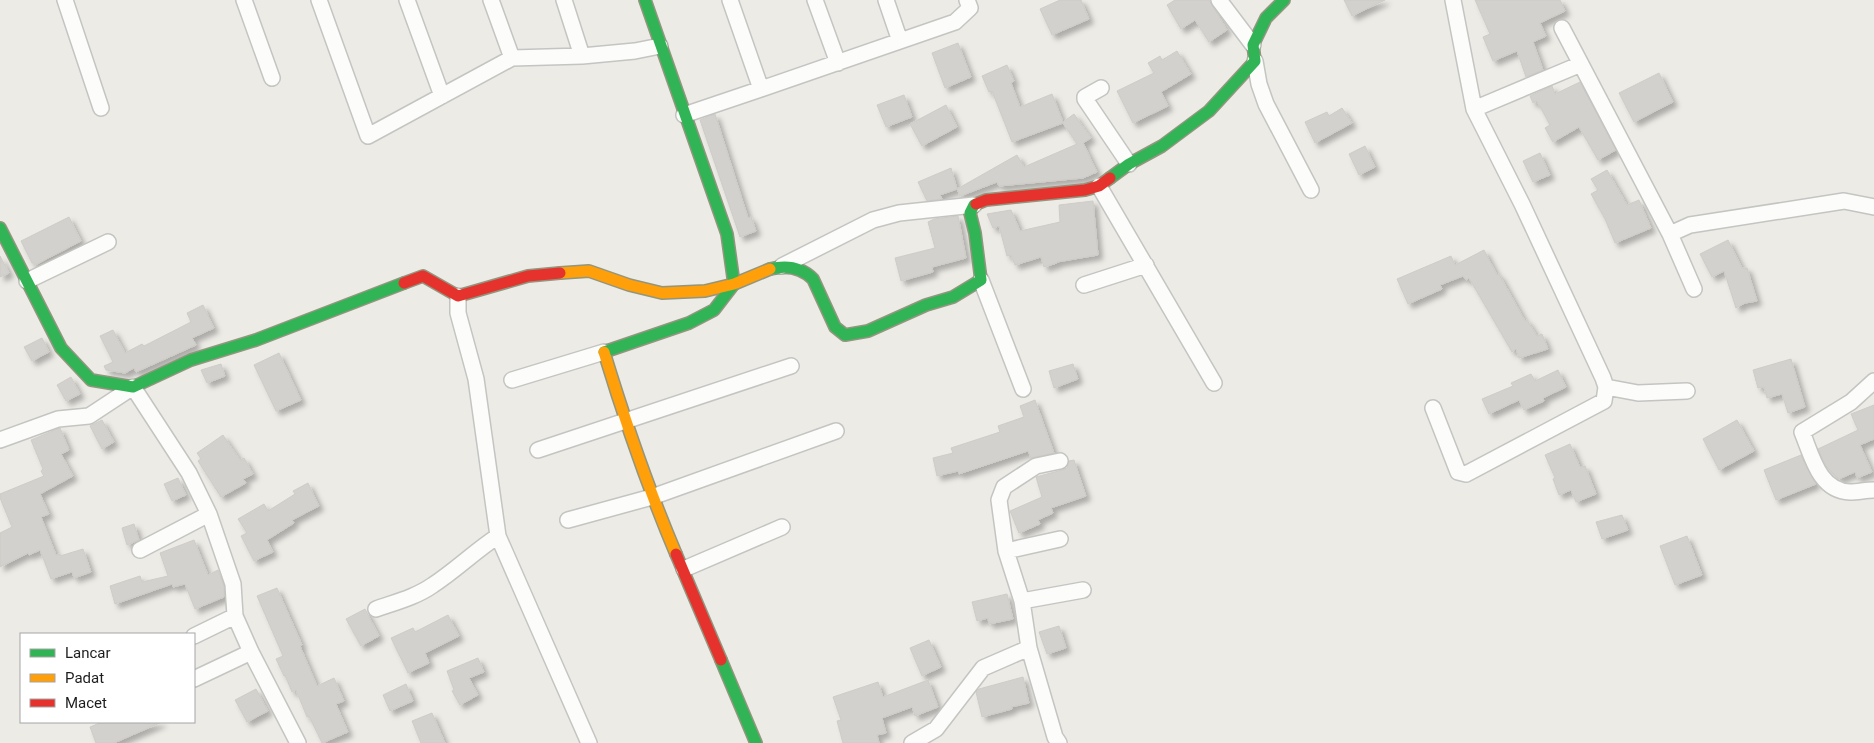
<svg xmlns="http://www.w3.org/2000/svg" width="1874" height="743" font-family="Roboto,sans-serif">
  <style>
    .building { fill: #d3d1cd; stroke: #cfccc7; filter: url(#shadow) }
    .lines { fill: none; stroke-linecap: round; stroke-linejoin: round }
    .street-casing { stroke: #c4c4c2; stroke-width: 18 }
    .fast-casing { stroke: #92967e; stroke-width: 14 }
    .slow-casing { stroke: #92967e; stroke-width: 14 }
    .jam-casing { stroke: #92967e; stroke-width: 14 }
    .street { stroke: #fcfcfb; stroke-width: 15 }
    .fast { stroke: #30b455; stroke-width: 11 }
    .slow { stroke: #ff9f0a; stroke-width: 11 }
    .jam { stroke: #e5322d; stroke-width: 11 }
  </style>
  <defs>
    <filter id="shadow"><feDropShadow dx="4.5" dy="4.5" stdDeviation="2.5" flood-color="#0004"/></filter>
  </defs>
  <rect width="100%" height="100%" fill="#ecebe6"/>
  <path class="building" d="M1060,0H1081L1089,19L1052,35L1040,9Z
    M1175,0H1209L1227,30L1209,42L1195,20L1181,29L1167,5Z
    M1344,0H1385L1352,16Z
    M1475,0H1560L1565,11L1540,23L1546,36L1533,42L1543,70L1526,77L1517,51L1493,61L1483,37L1490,34Z
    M958,43L971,77L945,88L932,53Z
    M1177,51L1191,74L1161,92L1168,106L1133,123L1117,91L1154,73L1148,63L1160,56L1162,60Z
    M1007,65L1014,81L1011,83L1020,107L1052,94L1063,122L1074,114L1091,138L1083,143L1097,172L1083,178L999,186L997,182L960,196L957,189L1017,155L1024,167L1077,144L1063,123L1012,142L992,91L989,92L982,76Z
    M1659,73L1673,102L1634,122L1619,93Z
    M1580,82L1616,150L1598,160L1579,127L1553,142L1545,128L1550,125L1537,101L1533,103L1530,96L1552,86L1555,94Z
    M904,95L912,117L886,127L877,105Z
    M946,105L957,127L922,146L910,124Z
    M1342,108L1352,123L1315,143L1305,122L1327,112L1329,116Z
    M715,114L748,218L751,217L756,231L740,237L700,120Z
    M1365,146L1375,167L1359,175L1349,154Z
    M1540,153L1550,175L1533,182L1523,161Z
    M951,168L957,189L940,195L942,199L927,201L918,182Z
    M1607,170L1627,205L1639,200L1651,228L1615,243L1605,219L1591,194L1598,190L1591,179Z
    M1093,201L1098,255L1057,262V263L1044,267L1041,257L1015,265L1011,255L1007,256L999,226L993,228L987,214L1011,210L1020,231L1060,222L1059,205Z
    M958,216L966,258L932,267L933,272L901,281L895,258L935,248L928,222L934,219Z
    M69,217L81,241L35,265L34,263H32L21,241Z
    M1728,240L1742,268H1747L1757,301L1745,303L1736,308L1724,271L1712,277L1700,254Z
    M1484,250L1497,275L1499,274L1525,321L1527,320L1537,336L1542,334L1548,349L1519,358L1516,349L1512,352L1469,278L1466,280L1463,276L1440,285L1442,289L1408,304L1397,279L1451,256L1455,265Z
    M0,256L9,273L0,277Z
    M203,305L214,328L192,338L196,345L136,372L134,368L125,373L106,370L104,366L113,362L100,336L113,330L125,353L142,344L144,346L191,322L187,313Z
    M42,338L49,352L32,361L24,347Z
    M279,353L301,400L276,411L254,365Z
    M1791,359L1805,407L1788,413L1782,394L1767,398L1764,387L1758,388L1753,370Z
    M221,364L225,376L207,383L201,370Z
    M1073,364L1078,379L1054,388L1049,371Z
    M1558,370L1566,387L1543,398L1544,401L1524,410L1519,400L1489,414L1482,399L1513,386L1511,383L1531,374L1535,381Z
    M71,377L80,394L66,401L57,385Z
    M1035,400L1054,453L1031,458L1028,451L959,474L958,471L937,476L933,458L953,453L951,448L1000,432L998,426L1024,417L1020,406Z
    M1874,405V439L1860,445L1872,472L1857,478L1855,472L1839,479L1826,466L1818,449L1858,430L1851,414Z
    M102,420L114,442L102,449L90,426Z
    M1737,420L1754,451L1719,470L1703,439Z
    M60,428L69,450L61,454L73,476L40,494L49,514L41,517L56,555L60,554V556L83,549L91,572L74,578L72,572L51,579L40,550L29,555L28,553L0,567V533L12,527L0,498V494L44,476L41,471L43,469L31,440Z
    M223,435L240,460L244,458L253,474L243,479L246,483L221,497L198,461L201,459L197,453Z
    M1570,444L1580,467L1585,466L1596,494L1576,502L1571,490L1559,495L1553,479L1555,478L1545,455Z
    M1801,455L1816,484L1776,500L1764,470Z
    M1074,460L1086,496L1051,508L1053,513L1038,520L1040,524L1019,533L1010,511L1042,497L1036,477L1062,470L1067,468L1069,461Z
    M178,478L186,495L172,501L164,484Z
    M308,483L319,506L292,520L294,523L267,540L273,552L254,561L241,536L247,533L238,519L264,504L268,511L295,494L293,491Z
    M1622,515L1628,530L1602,539L1596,522Z
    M134,524L139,540L127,545L122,528Z
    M1687,536L1702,575L1675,585L1660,546Z
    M194,540L208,575L218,570L224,586V597L195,609L185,584L173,587L172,584L115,604L110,586L140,576L142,582L168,576L160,553Z
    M277,588L302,645L300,646L317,686L334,678L344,701L336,704L348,732L322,743L309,716L307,717L296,690L292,692L285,675L284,676L276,659L283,656L257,596Z
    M1007,594L1013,619L989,624L988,618L977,621L972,602Z
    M365,609L379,636L361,646L346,619Z
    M448,615L459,636L425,653L429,663L408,673L391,638L413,628L415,632Z
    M1059,626L1066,648L1047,654L1039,632Z
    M929,640L941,667L922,676L910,648Z
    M478,658L484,672L469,678L478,695L460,705L452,691L454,690L447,671Z
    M1023,677L1029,703L1011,707L1012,709L982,717L976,692L979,689Z
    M928,680L938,707L915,716L912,707L882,718L886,733L877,735L879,743H843L837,721L841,720L833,697L878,682L883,697Z
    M406,684L413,701L390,711L383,695Z
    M256,689L268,711L247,722L235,700Z
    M432,713L445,743H421L412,721Z
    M102,722H162L114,743H96L90,727Z"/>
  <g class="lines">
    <g class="street-casing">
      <path id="street" d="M65,0L101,108
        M244,0L272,78
        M319,0L368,136L512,58L582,56L635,51L660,46
        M407,0L442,96
        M491,0L512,58
        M564,0L582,56
        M815,0L838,63
        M886,0L900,41
        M1219,0L1253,45
        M1562,28L1670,234L1694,289
        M1255,61L1259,84L1266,104L1311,190
        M1101,88L1085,97V99L1129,164
        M761,89L955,22L970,8L967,0
        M1474,109L1581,64
        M684,115L761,89L730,0
        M1099,186L1214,383
        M1670,234L1690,225L1844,201L1874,207
        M782,266L873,220L899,213L974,205
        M981,280L1023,389
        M27,281L108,242
        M1084,285L1146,265
        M458,296V313L476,379L498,536L589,743
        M512,380L604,352
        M1874,381L1851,402L1802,432C1812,456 1819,491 1850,492C1858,492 1866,490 1874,490
        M1606,387L1638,393L1687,391
        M1433,408L1458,472L1466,474L1604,401L1606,387L1603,378L1522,204L1474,109L1453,0
        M0,440L58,419L89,416L133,387L189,473L209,514L233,584L235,616L251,652L298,743
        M538,450L791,366
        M568,520L652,497L836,431
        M140,550L209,514
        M1006,551L1060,539
        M684,569L782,527
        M1022,601L1083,590
        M376,609C396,602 416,597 433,585C456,570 475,551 498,536
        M194,636L235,616
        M1029,648L1055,737L1059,743
        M194,679L251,652
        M912,743L936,729L983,668L1029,648L1022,601L1006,551L999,500L1004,487L1036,466L1060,461"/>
    </g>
    <g class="fast-casing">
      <path id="fast" d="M1110,178L1129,164L1162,146L1209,111L1255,61L1253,45L1266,18L1284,0
        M0,228L61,348L91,380L133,387L191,360L256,340L404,283
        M770,269C786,265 801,267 813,279L835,327L845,335L868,331L926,305L953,297L981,280L975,233L970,213L974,205L976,204
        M604,352L689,323L714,310L734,284L727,234L645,0
        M721,660L756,743"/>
    </g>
    <g class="slow-casing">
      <path id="slow" d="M560,273L589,271L629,285L662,293L705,291L734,284L770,269
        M604,352C625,421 648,488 676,554"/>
    </g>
    <g class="jam-casing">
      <path id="jam" d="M976,204L986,200L1085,190L1099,186L1110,178
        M404,283L423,276L458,296L528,276L560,273
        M676,554L721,660"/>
    </g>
    <use href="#street" class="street"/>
    <use href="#fast" class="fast"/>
    <use href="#slow" class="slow"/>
    <use href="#jam" class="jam"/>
  </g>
  <rect x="20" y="633" width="175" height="90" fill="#ffffff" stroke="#a5a5a5"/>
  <rect x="30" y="649" width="25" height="8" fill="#30b455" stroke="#a5a5a5"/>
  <text x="65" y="658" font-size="15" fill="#1d1d1d">Lancar</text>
  <rect x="30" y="674" width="25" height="8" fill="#ff9f0a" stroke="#a5a5a5"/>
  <text x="65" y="683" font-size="15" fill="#1d1d1d">Padat</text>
  <rect x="30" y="699" width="25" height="8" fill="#e5322d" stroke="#a5a5a5"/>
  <text x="65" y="708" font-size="15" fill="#1d1d1d">Macet</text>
</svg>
